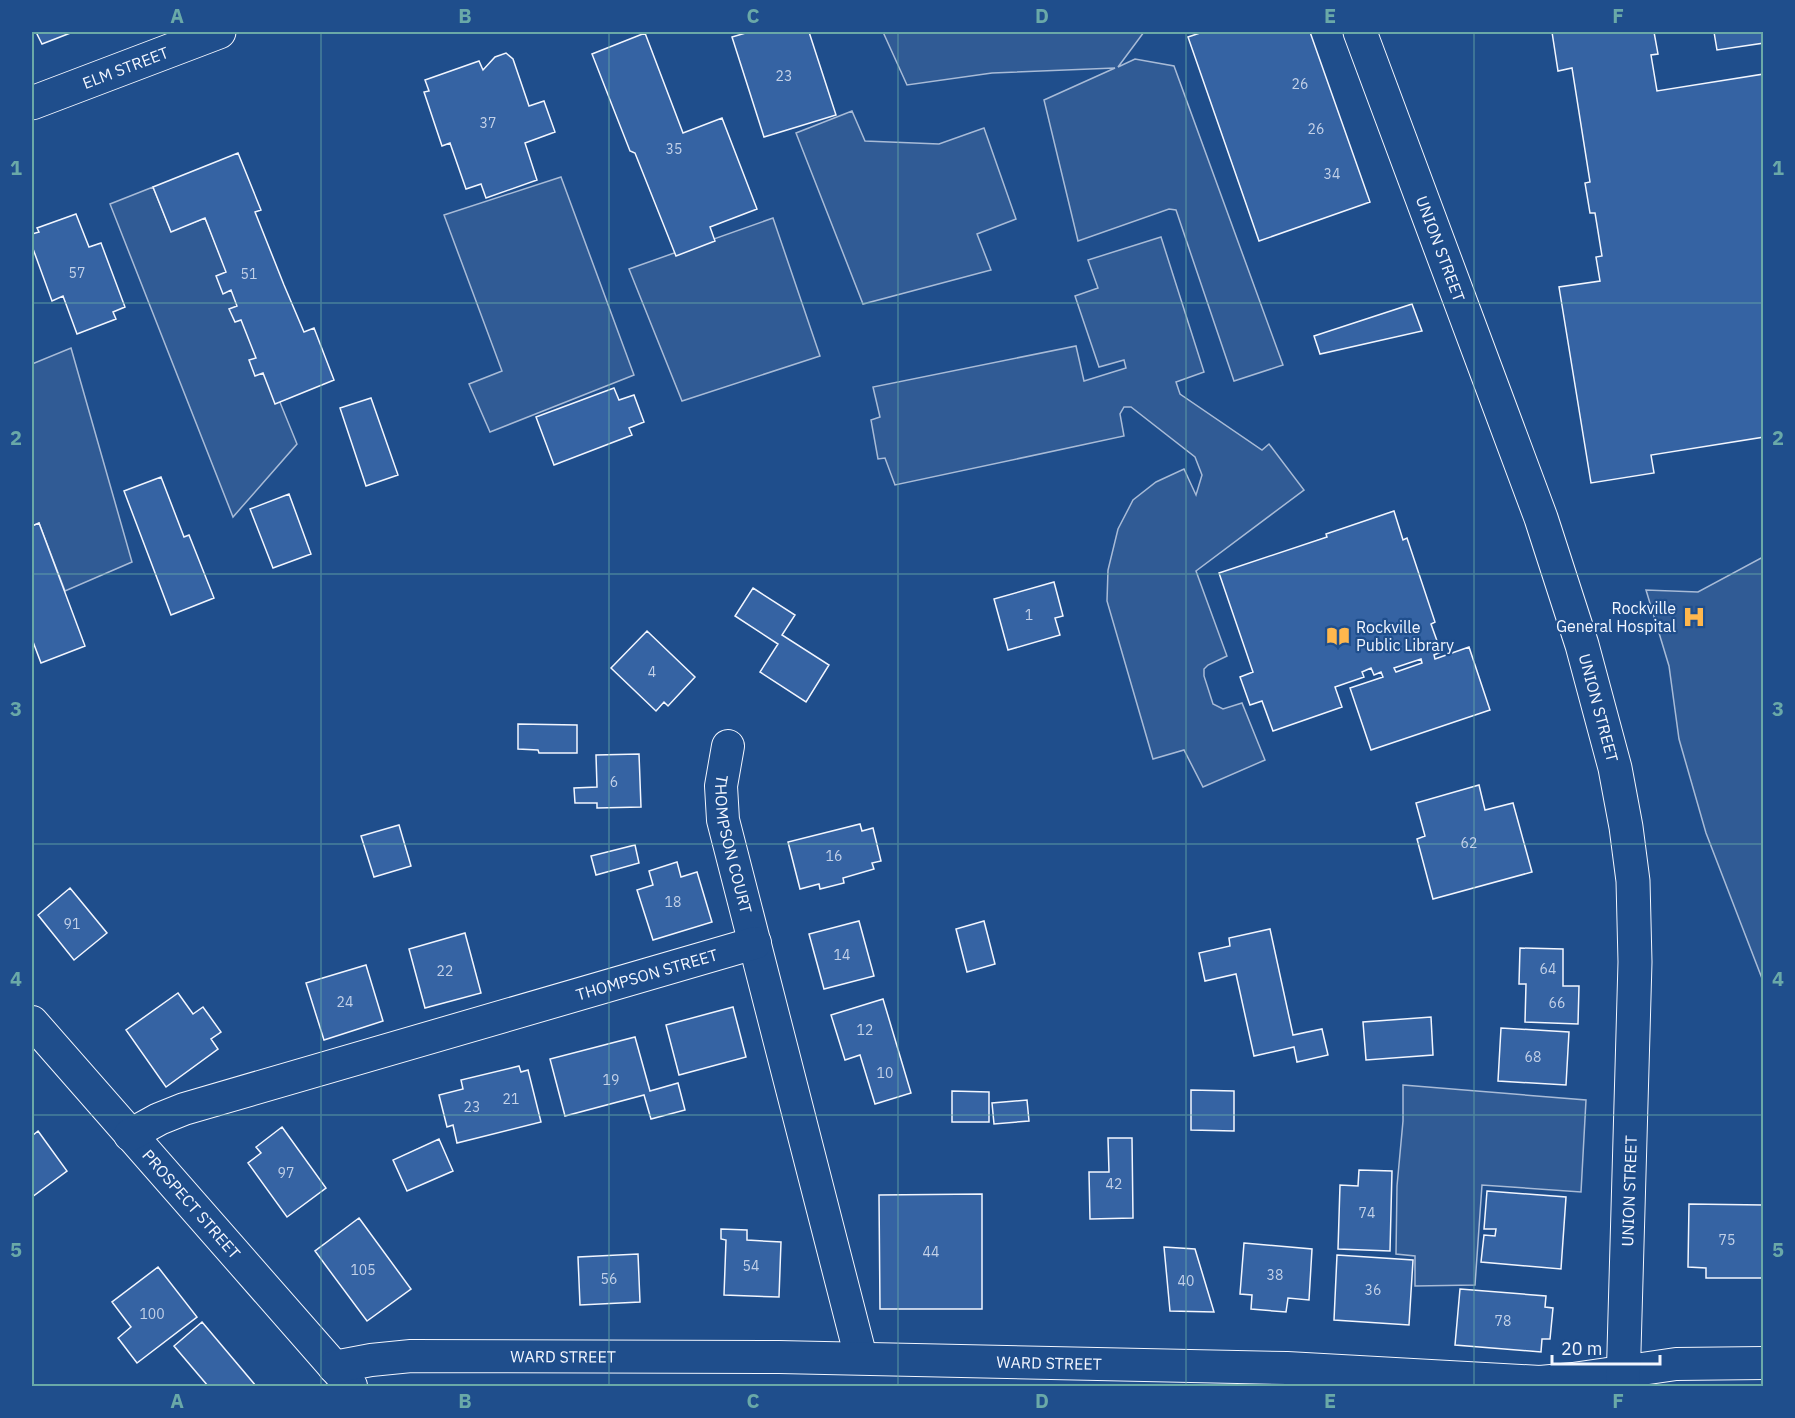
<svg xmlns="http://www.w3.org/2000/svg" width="1795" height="1418" font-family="'IBM Plex Sans',sans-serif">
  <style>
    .built { fill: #305b95; stroke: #a8bbd7; stroke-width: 1.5 }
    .building { fill: #3563a3; stroke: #f2f6ff; stroke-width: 1.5; fill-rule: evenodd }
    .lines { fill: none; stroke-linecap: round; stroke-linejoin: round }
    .street-casing { stroke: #f2f6ff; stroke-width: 34 }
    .secondary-casing { stroke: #f2f6ff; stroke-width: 35 }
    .street { stroke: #1f4e8c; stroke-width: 32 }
    .secondary { stroke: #1f4e8c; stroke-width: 33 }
    .grid { fill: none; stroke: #6aa9a8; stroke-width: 1.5; stroke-opacity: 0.55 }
    .labels { text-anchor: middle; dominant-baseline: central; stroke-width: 4.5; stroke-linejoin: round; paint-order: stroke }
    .number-label { font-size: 14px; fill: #c3d1e8 }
    .street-label { font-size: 16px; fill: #f2f6ff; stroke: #1f4e8c }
    .poi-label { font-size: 16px; fill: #f2f6ff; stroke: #1f4e8c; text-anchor: end }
    .neatline { fill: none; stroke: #6aa9a8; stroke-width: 2 }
    .grid-label { font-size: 20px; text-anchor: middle; font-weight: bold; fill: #6aa9a8 }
  </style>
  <rect width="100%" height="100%" fill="#1f4e8c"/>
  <path class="built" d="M883,32H1144L1118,67L1135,59L1174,66L1283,365L1234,381L1176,210L1169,209L1078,241L1044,100L1115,68L992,73L907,85Z
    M852,111L865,141L939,144L984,128L1016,219L977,234L991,270L863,304L796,133Z
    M561,177L634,375L490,432L469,384L502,371L444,215Z
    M153,187L171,231L205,218L297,444L233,517L110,204Z
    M773,218L820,356L682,401L629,269Z
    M1161,237L1204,372L1176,382L1180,394L1262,450L1269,444L1304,490L1196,571L1227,656L1208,665L1204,669V676L1213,704L1223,709L1242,703L1265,760L1203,787L1184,750L1153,759L1107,601L1108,570L1118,529L1133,500L1156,482L1184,469L1196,495L1202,475L1195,457L1131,407H1124L1120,414L1124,436L895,485L885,458L878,459L871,420L880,417L873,387L1076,346L1084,381L1126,368L1124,360L1099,367L1075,296L1098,288L1088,260Z
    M71,348L132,562L65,591L39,523L32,526V364Z
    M1763,557V981L1706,833L1679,739L1669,666L1646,590L1698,592Z
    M1403,1085L1586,1100L1581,1192L1482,1185L1475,1285L1415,1286V1256L1396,1254L1397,1186L1403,1121Z"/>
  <path class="building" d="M36,32H73L42,44Z
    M749,32H809L836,115L764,137L732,37Z
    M1203,32H1310L1370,202L1259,241L1188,37Z
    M1552,32H1654L1658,54L1651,55L1657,91L1764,74V437L1651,455L1654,473L1591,483L1559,287L1600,281L1596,257L1602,256L1595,213H1590L1585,183L1590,182L1572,68L1558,71Z
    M1714,32H1764V43L1717,50Z
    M645,33L683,133L722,118L757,209L710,227L715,241L676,256L635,153L630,151L592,54Z
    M506,53L513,59L529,106L544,101L555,132L525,143L537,180L486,198L481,184L466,189L450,143L442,146L424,92L429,91L425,80L479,61L483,70L495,57Z
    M238,153L261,210L255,212L284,285L304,332L314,328L334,380L275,404L263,373L255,376L249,360L256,358L241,320L235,322L229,309L237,306L231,290L223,294L216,276L226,272L205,218L171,232L153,187Z
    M76,214L89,247L101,243L125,307L113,312L116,319L77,334L63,296L52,301L32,246V234L39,232L37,228Z
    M1412,304L1422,331L1320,354L1314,336Z
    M614,388L619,400L634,395L644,422L629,428L632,435L554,465L536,417Z
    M371,398L398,475L366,486L340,408Z
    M161,477L184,537L189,535L214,598L171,615L124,491Z
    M289,494L311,554L273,568L250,509Z
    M1394,511L1403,540L1407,538L1435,622L1431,624L1441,652L1434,655L1435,659L1469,647L1490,710L1371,750L1350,688L1383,677L1381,672L1374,675L1371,668L1362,672L1364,677L1335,687L1342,707L1273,731L1262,701L1250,705L1240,677L1253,672L1219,573L1327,537L1326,534ZM1421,659L1422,663L1396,672L1394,668Z
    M39,523L85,646L41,663L32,639V526Z
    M1054,582L1063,616L1055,618L1060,635L1008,650L994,599Z
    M753,588L795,615L782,635L829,665L806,702L760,672L778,644L735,616Z
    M647,631L695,677L668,706L664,702L656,711L611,668Z
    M518,724L577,725V753H539L538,750L518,749Z
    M639,754L641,807L597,808V803H575L574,788L597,787L596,755Z
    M1479,785L1485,810L1513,803L1532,872L1433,899L1417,839L1425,836L1416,803Z
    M860,824L862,831L873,828L881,861L872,863L874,869L843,878L844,883L820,889L819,884L800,889L788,842Z
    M399,825L411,866L374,877L361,836Z
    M635,845L639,863L596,875L591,856Z
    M677,862L681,877L697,872L712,922L653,940L637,890L653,885L649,871Z
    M70,888L107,933L74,960L38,915Z
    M859,921L874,976L824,989L809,934Z
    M984,921L995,964L967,972L956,929Z
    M1270,929L1293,1035L1322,1029L1328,1055L1297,1062L1294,1047L1254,1056L1236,974L1205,981L1199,953L1230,946L1229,938Z
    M465,933L481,993L425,1008L409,949Z
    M1520,948L1563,949V986H1579L1578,1024L1525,1022L1526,984H1519Z
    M366,965L383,1021L324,1040L306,983Z
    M178,993L193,1014L203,1007L221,1032L211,1039L218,1049L166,1087L126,1030Z
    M883,999L911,1093L875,1104L860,1055L845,1060L831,1015Z
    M733,1007L746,1057L679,1075L666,1025Z
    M1431,1017L1433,1055L1366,1060L1363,1022Z
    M1501,1028L1569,1032L1566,1085L1498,1081Z
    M635,1037L650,1091L678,1083L685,1110L651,1119L644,1095L565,1116L550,1059Z
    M519,1066L521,1072L528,1070L541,1122L457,1143L453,1125L447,1127L439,1095L463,1089L461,1080Z
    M1191,1090L1234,1091V1131L1191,1130Z
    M952,1091L989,1092V1122H952Z
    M1027,1100L1029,1121L994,1124L992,1103Z
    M282,1127L326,1188L287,1217L248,1163L261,1153L256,1147Z
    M38,1131L67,1171L32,1197V1136Z
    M1108,1138H1132L1133,1218L1090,1219L1089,1172H1109Z
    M439,1139L453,1171L407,1191L393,1160Z
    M1359,1170L1392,1171L1390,1251L1338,1249L1340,1185L1358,1186Z
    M1487,1191L1566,1197L1561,1269L1481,1262L1484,1235L1495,1236L1496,1229H1484Z
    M982,1194V1309H880L879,1195Z
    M1689,1204L1763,1205L1762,1278H1706V1268L1688,1267Z
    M359,1218L411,1289L367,1321L315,1251Z
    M721,1229L747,1230V1240L781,1242L779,1297L724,1295L726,1240L721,1239Z
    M1244,1243L1312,1249L1309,1300L1288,1298L1286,1312L1251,1309L1252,1295L1240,1294Z
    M1164,1247L1195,1249L1214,1312L1170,1311Z
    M638,1254L640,1302L580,1305L578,1257Z
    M1337,1255L1413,1260L1409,1325L1334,1320Z
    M158,1267L197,1317L137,1363L118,1338L131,1327L112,1302Z
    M1460,1289L1546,1296L1545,1307L1553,1308L1550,1339H1542L1541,1352L1455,1345Z
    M202,1322L256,1386H208L174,1346Z"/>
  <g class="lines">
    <g class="street-casing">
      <g id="street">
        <path id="s1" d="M728,746L721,786L723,820L861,1358"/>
        <path id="s2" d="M32,1022L351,1386"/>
        <path id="s3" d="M130,1135L159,1119L184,1109L755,943"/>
        <path id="s4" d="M334,1367L371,1360L411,1356L779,1357L1287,1368L1540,1382L1573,1379L1676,1364L1764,1363"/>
      </g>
    </g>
    <g class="secondary-casing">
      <g id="secondary">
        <path id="s5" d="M1360,32L1541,518L1582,645L1615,768L1626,827L1633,881L1635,962L1623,1386"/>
        <path id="s6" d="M32,103L219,32"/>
      </g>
    </g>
    <use href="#street" class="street"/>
    <use href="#secondary" class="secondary"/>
  </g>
  <path class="grid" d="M321,32V1386M609,32V1386M898,32V1386M1186,32V1386M1474,32V1386M32,303H1764M32,574H1764M32,844H1764M32,1115H1764"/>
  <defs>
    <g id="hospital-bare" transform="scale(1.8)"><path d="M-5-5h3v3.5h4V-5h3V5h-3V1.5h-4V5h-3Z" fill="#ffb74d" stroke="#1f4e8c" stroke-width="2.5" paint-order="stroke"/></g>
    <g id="library-bare" transform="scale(1.8)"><path d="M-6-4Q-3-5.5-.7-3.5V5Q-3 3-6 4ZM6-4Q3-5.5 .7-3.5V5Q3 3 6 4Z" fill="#ffb74d" stroke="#1f4e8c" stroke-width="2.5" paint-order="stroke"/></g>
  </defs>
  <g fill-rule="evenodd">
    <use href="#hospital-bare" x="1694" y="617"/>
    <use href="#library-bare" x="1338" y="636"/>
  </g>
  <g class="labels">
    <g class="number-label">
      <text x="784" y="76">23</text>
      <text x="1300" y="84">26</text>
      <text x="488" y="123">37</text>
      <text x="1316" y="129">26</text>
      <text x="674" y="149">35</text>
      <text x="1332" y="174">34</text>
      <text x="77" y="273">57</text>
      <text x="249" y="274">51</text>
      <text x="1029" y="615">1</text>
      <text x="652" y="672">4</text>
      <text x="614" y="782">6</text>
      <text x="1469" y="843">62</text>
      <text x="834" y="856">16</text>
      <text x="673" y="902">18</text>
      <text x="72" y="924">91</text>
      <text x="842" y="955">14</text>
      <text x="1548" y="969">64</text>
      <text x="445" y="971">22</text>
      <text x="345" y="1002">24</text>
      <text x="1557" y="1003">66</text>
      <text x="865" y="1030">12</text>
      <text x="1533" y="1057">68</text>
      <text x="885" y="1073">10</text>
      <text x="611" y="1080">19</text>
      <text x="511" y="1099">21</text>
      <text x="472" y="1107">23</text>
      <text x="286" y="1173">97</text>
      <text x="1114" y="1184">42</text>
      <text x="1367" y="1213">74</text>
      <text x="1727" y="1240">75</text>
      <text x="931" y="1252">44</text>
      <text x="751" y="1266">54</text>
      <text x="363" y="1270">105</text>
      <text x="1275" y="1275">38</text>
      <text x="609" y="1279">56</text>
      <text x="1186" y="1281">40</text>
      <text x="1373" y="1290">36</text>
      <text x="152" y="1314">100</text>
      <text x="1503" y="1321">78</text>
    </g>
    <g class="street-label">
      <text stroke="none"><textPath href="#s6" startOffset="100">ELM STREET</textPath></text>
      <text stroke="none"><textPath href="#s5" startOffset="231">UNION STREET</textPath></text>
      <text stroke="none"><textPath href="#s5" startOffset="717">UNION STREET</textPath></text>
      <text stroke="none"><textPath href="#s1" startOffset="100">THOMPSON COURT</textPath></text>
      <text stroke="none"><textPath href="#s3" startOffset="542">THOMPSON STREET</textPath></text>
      <text transform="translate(1629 1191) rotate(-88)">UNION STREET</text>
      <text stroke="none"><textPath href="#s2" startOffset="242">PROSPECT STREET</textPath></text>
      <text stroke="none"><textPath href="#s4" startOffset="230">WARD STREET</textPath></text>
      <text stroke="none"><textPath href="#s4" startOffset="716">WARD STREET</textPath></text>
    </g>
    <g class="poi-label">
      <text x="1676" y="608">Rockville<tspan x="1676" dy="18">General Hospital</tspan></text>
      <text x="1356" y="627" text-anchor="start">Rockville<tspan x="1356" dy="18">Public Library</tspan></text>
    </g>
  </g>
  <rect width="1795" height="1418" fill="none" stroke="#1f4e8c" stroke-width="66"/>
  <path d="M1552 1355v9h108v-9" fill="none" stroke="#f2f6ff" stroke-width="3"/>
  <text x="1561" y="1355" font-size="18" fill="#f2f6ff" stroke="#1f4e8c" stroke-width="4.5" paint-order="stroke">20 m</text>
  <rect x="33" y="33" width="1729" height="1352" class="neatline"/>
  <g class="grid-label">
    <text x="177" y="23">A</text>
    <text x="465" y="23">B</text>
    <text x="753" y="23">C</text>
    <text x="1042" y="23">D</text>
    <text x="1330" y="23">E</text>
    <text x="1618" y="23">F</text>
    <text x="16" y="175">1</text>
    <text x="1778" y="175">1</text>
    <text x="16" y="445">2</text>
    <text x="1778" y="445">2</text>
    <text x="16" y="716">3</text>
    <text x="1778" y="716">3</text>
    <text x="16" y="986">4</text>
    <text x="1778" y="986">4</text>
    <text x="16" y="1257">5</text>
    <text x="1778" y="1257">5</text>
    <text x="177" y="1408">A</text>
    <text x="465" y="1408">B</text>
    <text x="753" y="1408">C</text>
    <text x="1042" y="1408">D</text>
    <text x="1330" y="1408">E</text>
    <text x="1618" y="1408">F</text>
  </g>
</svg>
